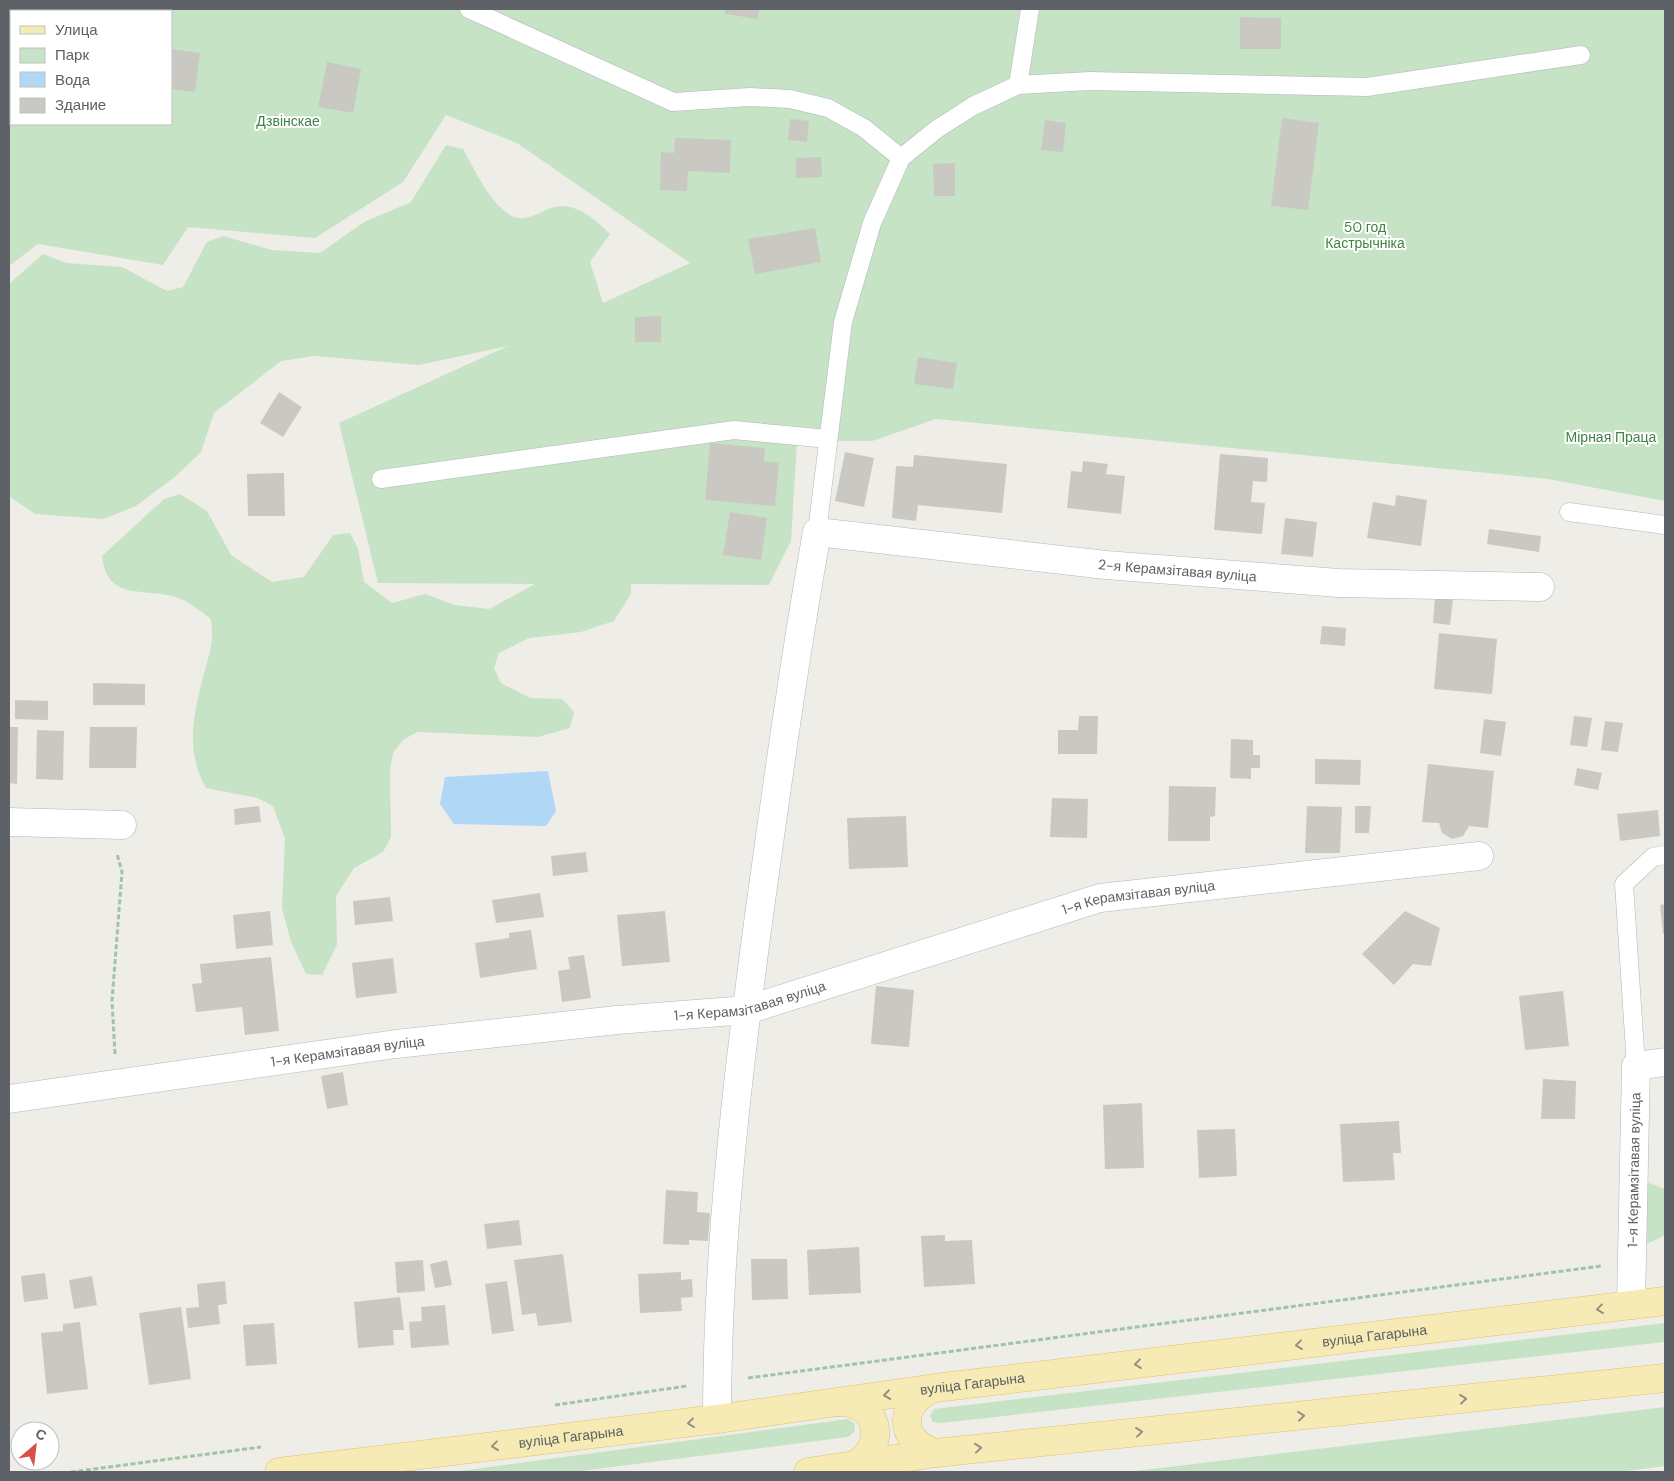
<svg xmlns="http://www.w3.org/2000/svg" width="1674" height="1481" font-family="'DM Sans',sans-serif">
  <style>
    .green { fill: #c6e3c6; fill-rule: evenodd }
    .water { fill: #b0d7f6 }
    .building { fill: #cac8c3 }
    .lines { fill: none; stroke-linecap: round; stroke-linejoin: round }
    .service-casing { stroke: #b4b6ba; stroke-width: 19 }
    .minor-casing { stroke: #b4b6ba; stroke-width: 29 }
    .primary-casing { stroke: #e2c16c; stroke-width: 29 }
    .path { stroke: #a0c3aa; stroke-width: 3; stroke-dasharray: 5 2.5; stroke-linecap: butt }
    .service { stroke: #fff; stroke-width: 18 }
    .minor { stroke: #fff; stroke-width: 28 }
    .primary { stroke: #f6ebb4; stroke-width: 28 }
    .oneway { stroke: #939181 }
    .labels { text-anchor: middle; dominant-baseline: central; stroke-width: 4; stroke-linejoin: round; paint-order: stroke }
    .park-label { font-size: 14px; fill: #408243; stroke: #fff }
    .street-label { font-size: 14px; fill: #5e6165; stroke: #fff }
  </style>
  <rect width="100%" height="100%" fill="#efede7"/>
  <path class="green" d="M9,9H1665V501L1548,479L936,419L872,441H797L791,541L769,585L631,584V594L614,621L581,632L529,638L499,653L494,668L501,683L530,698L562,699L574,712L570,728L538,737L417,732L403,740L393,753L390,770L391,837L383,852L354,868L336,896L337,945L322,975L306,974L291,942L282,908L285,839L273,806L257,798L206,788C184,749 194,711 205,670C210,650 215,638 210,618C201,612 191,603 181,599C147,585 108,605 102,556L164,499L180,494L207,511L231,555L272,582L304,577L333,535L350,533L358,548L364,582L392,603L425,594L455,605L489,609L535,584L378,583L339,423L508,346L419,365L315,356L281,361L214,413L201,452L176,476L136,506L103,519L35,514L9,496V284L43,254L66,263L122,267L167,291L183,287L207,242L223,236L272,250L320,253L364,222L411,202L446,145L463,149C475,170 489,202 510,215C527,226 545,206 561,206C581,206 598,222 610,234L590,262L603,303L690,263L517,143L446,115L403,182L315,238L188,227L163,265L38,244L9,266ZM11,11H171V124H11Z
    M1646,1182L1665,1189V1235L1645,1245Z
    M1665,1323V1342L941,1423L933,1422L930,1416L934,1409Z
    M1665,1407V1466L1619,1472H1127Z
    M848,1419L854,1423L855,1431L848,1437L573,1472H453Z"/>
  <path class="water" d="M548,771L556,811L546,826L454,824L440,804L445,777Z"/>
  <path class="building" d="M725,9H759L758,19L725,14Z
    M9,16H11V41H9Z
    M1240,17L1281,18V49H1240Z
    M171,49L200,53L195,92L171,89Z
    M327,62L361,69L353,113L318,107Z
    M1282,118L1319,123L1308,210L1271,206Z
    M790,119L809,121L807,142L788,140Z
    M1045,120L1066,123L1063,152L1041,150Z
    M675,138L731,140L730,173L688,171L687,191L660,190L661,152L674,153Z
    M821,157L822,177L796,178V158Z
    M955,163V196H934L933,164Z
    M815,228L821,262L755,274L748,239Z
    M661,316V342H635V317Z
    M918,357L957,363L953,389L914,384Z
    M279,392L302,407L283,437L260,423Z
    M710,443L765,448L764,461L779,463L775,506L705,500Z
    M845,452L874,458L864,507L835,501Z
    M1220,454L1268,458L1267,482L1253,481L1251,502L1265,503L1262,534L1214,530Z
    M914,455L1007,464L1002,513L918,505L916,521L892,518L896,466L913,467Z
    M1083,461L1108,464L1106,474L1125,476L1121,514L1067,508L1071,471L1082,472Z
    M284,473L285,516H248L247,474Z
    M1396,495L1427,500L1421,546L1367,538L1373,502L1395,506Z
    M730,512L767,518L761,560L723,555Z
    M1285,518L1317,522L1313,557L1281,554Z
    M1489,529L1541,536L1539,552L1487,544Z
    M1435,597L1453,599L1450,625L1433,623Z
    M1322,626L1346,628L1345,646L1320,644Z
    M1439,633L1497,639L1492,694L1434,689Z
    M93,683L145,684V705H93Z
    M15,700L48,701V720L15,719Z
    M1079,716H1098L1097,754H1058V730H1078Z
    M1574,716L1592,718L1587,747L1570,745Z
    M1484,719L1506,722L1501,756L1480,753Z
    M1605,721L1623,723L1618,752L1601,750Z
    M9,727H18L17,784L9,783Z
    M90,727H137L136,768H89Z
    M37,730L64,731L63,780L36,779Z
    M1231,739L1253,740V755H1260V768H1251V779L1230,778Z
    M1315,759L1361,760L1360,785L1315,784Z
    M1428,764L1494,771L1488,828L1469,826L1463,836L1452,839L1442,833L1439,823L1422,822Z
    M1577,768L1602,773L1598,790L1574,785Z
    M1169,786L1216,787L1215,816L1210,817V841H1168Z
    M1052,798L1088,799L1087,838L1050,837Z
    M259,806L261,822L235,825L234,809Z
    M1307,806L1342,807L1340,853H1305Z
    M1355,806H1371L1369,833H1355Z
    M1658,810L1660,836L1620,841L1617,814Z
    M906,816L908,867L849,869L847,818Z
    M586,852L588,872L553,876L551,856Z
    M540,893L544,917L496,923L492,900Z
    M390,897L393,921L355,925L353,901Z
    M1665,904V933L1663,934L1660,905Z
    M270,911L273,945L236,949L233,915Z
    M665,911L670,962L622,966L617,915Z
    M1405,911L1440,928L1431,966L1413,964L1394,985L1362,954Z
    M531,930L537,969L480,978L475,943L509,938V933Z
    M584,955L591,998L562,1002L558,971L570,969L568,957Z
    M271,957L279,1031L245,1035L242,1007L196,1012L192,984L202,983L200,964Z
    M393,958L397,993L356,998L352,963Z
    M876,986L914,990L909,1047L871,1044Z
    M1563,991L1569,1046L1525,1050L1519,996Z
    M343,1072L348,1105L327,1109L321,1076Z
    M1543,1079L1576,1081L1575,1119H1541Z
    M1142,1103L1144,1168L1105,1169L1103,1105Z
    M1399,1121L1401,1153H1393L1395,1180L1343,1182L1340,1124Z
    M1235,1129L1237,1176L1199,1178L1197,1130Z
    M666,1190L698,1192L697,1212L710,1213L708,1241L689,1240V1245L663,1244Z
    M519,1220L522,1245L487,1249L484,1224Z
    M945,1235V1241L972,1240L975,1284L924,1287L921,1236Z
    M859,1247L861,1293L809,1295L807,1250Z
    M563,1254L572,1322L538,1326L536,1313L522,1315L514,1260Z
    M751,1259H787L788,1299L752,1300Z
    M423,1260L425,1291L397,1293L395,1262Z
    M447,1260L452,1285L435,1288L430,1264Z
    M681,1272V1280L692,1279L693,1297L681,1298L682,1311L640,1313L638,1274Z
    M45,1273L48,1299L24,1302L21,1276Z
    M92,1276L97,1305L74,1309L69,1280Z
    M225,1281L227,1304L218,1305L220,1324L188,1328L186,1308L199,1307L197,1284Z
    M507,1281L514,1331L492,1334L485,1284Z
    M400,1297L404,1330H393L394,1345L358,1348L354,1302Z
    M445,1305L449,1345L411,1348L409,1322L422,1321L421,1307Z
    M181,1307L191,1379L149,1385L139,1313Z
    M80,1322L88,1389L47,1394L41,1333L63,1331V1324Z
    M274,1323L277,1364L246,1366L243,1325Z"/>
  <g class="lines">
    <g class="service-casing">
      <path id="service" d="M469,9L673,102L750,97L790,99L828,108L864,128L901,158
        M1018,85L1030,9
        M381,479L734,430L828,439
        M1569,512L1665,525
        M817,532L843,322L872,223L901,158L937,129L973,106L1018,85L1090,81L1367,87L1581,55
        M1636,1066L1624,884L1653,857L1665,855"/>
    </g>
    <g class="minor-casing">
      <g id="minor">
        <path d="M9,822L122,825"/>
        <path id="s1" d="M9,1099L396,1044L617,1020L747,1010L1100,898L1479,856"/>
        <path id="s2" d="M1631,1305L1636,1066L1665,1062"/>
        <path id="s3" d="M717,1419C717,1253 736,1088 758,923C776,792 794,662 817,532L1106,565L1339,583L1540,587"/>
      </g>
    </g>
    <g class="primary-casing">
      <g id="primary">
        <path d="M935,1388C898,1401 897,1441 935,1453"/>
        <path d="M838,1402C878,1400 889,1445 855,1465"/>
        <path id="s4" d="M279,1472L717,1419L935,1388L1665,1301"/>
        <path d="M808,1472L935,1453L1665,1378"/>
      </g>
    </g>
    <path class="path" d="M115,1054L112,1001L122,872L117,854
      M748,1378L1601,1266
      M555,1405L687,1386
      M71,1472L261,1447"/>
    <use href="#service" class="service"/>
    <use href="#minor" class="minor"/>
    <use href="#primary" class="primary"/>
  </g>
  <defs><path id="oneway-chevron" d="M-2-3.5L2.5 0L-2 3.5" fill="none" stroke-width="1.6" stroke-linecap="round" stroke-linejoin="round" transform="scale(1.25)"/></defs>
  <g class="oneway">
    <use href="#oneway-chevron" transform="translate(1600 1309) rotate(173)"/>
    <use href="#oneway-chevron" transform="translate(1299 1345) rotate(173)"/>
    <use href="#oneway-chevron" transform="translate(1138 1364) rotate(173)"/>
    <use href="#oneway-chevron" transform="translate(887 1395) rotate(172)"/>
    <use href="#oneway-chevron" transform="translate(1463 1399) rotate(-6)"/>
    <use href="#oneway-chevron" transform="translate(1301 1416) rotate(-6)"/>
    <use href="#oneway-chevron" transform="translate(691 1423) rotate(173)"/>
    <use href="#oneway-chevron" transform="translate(1139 1432) rotate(-6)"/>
    <use href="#oneway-chevron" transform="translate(495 1446) rotate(173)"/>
    <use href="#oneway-chevron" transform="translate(978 1448) rotate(-6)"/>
  </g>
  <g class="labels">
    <g class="park-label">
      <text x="288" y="121">Дзвінскае</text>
      <text x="1365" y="227">50 год<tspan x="1365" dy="16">Кастрычніка</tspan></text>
      <text x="1611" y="437">Мірная Праца</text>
    </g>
    <g class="street-label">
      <text stroke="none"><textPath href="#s3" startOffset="1256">2-я Керамзітавая вуліца</textPath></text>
      <text stroke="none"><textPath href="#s1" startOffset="1152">1-я Керамзітавая вуліца</textPath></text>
      <text stroke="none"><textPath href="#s1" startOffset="748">1-я Керамзітавая вуліца</textPath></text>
      <text stroke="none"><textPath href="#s1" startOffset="342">1-я Керамзітавая вуліца</textPath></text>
      <text stroke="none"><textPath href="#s2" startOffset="135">1-я Керамзітавая вуліца</textPath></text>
      <text stroke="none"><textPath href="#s4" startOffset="1104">вуліца Гагарына</textPath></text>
      <text stroke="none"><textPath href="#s4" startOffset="699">вуліца Гагарына</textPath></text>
      <text stroke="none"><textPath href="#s4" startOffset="294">вуліца Гагарына</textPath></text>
    </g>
  </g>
  <rect width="1674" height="1481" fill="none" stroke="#5e6165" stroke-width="20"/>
  <rect x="10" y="10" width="162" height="115" fill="#ffffff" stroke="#bfc0c1"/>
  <rect x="20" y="26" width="25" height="8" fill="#f6ebb4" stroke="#bfc0c1"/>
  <text x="55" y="35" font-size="15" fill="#5e6165">Улица</text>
  <rect x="20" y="48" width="25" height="15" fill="#c6e3c6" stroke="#bfc0c1"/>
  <text x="55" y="60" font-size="15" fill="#5e6165">Парк</text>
  <rect x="20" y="72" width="25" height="15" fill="#b0d7f6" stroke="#bfc0c1"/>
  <text x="55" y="85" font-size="15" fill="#5e6165">Вода</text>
  <rect x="20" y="98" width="25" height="15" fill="#cac8c3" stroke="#bfc0c1"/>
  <text x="55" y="110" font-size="15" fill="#5e6165">Здание</text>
  <g transform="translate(35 1446) rotate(28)"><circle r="24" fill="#ffffff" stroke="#bfc0c1"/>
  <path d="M0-4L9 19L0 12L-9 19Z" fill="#d65045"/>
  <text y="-8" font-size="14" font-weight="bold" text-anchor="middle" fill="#5e6165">С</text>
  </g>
</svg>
